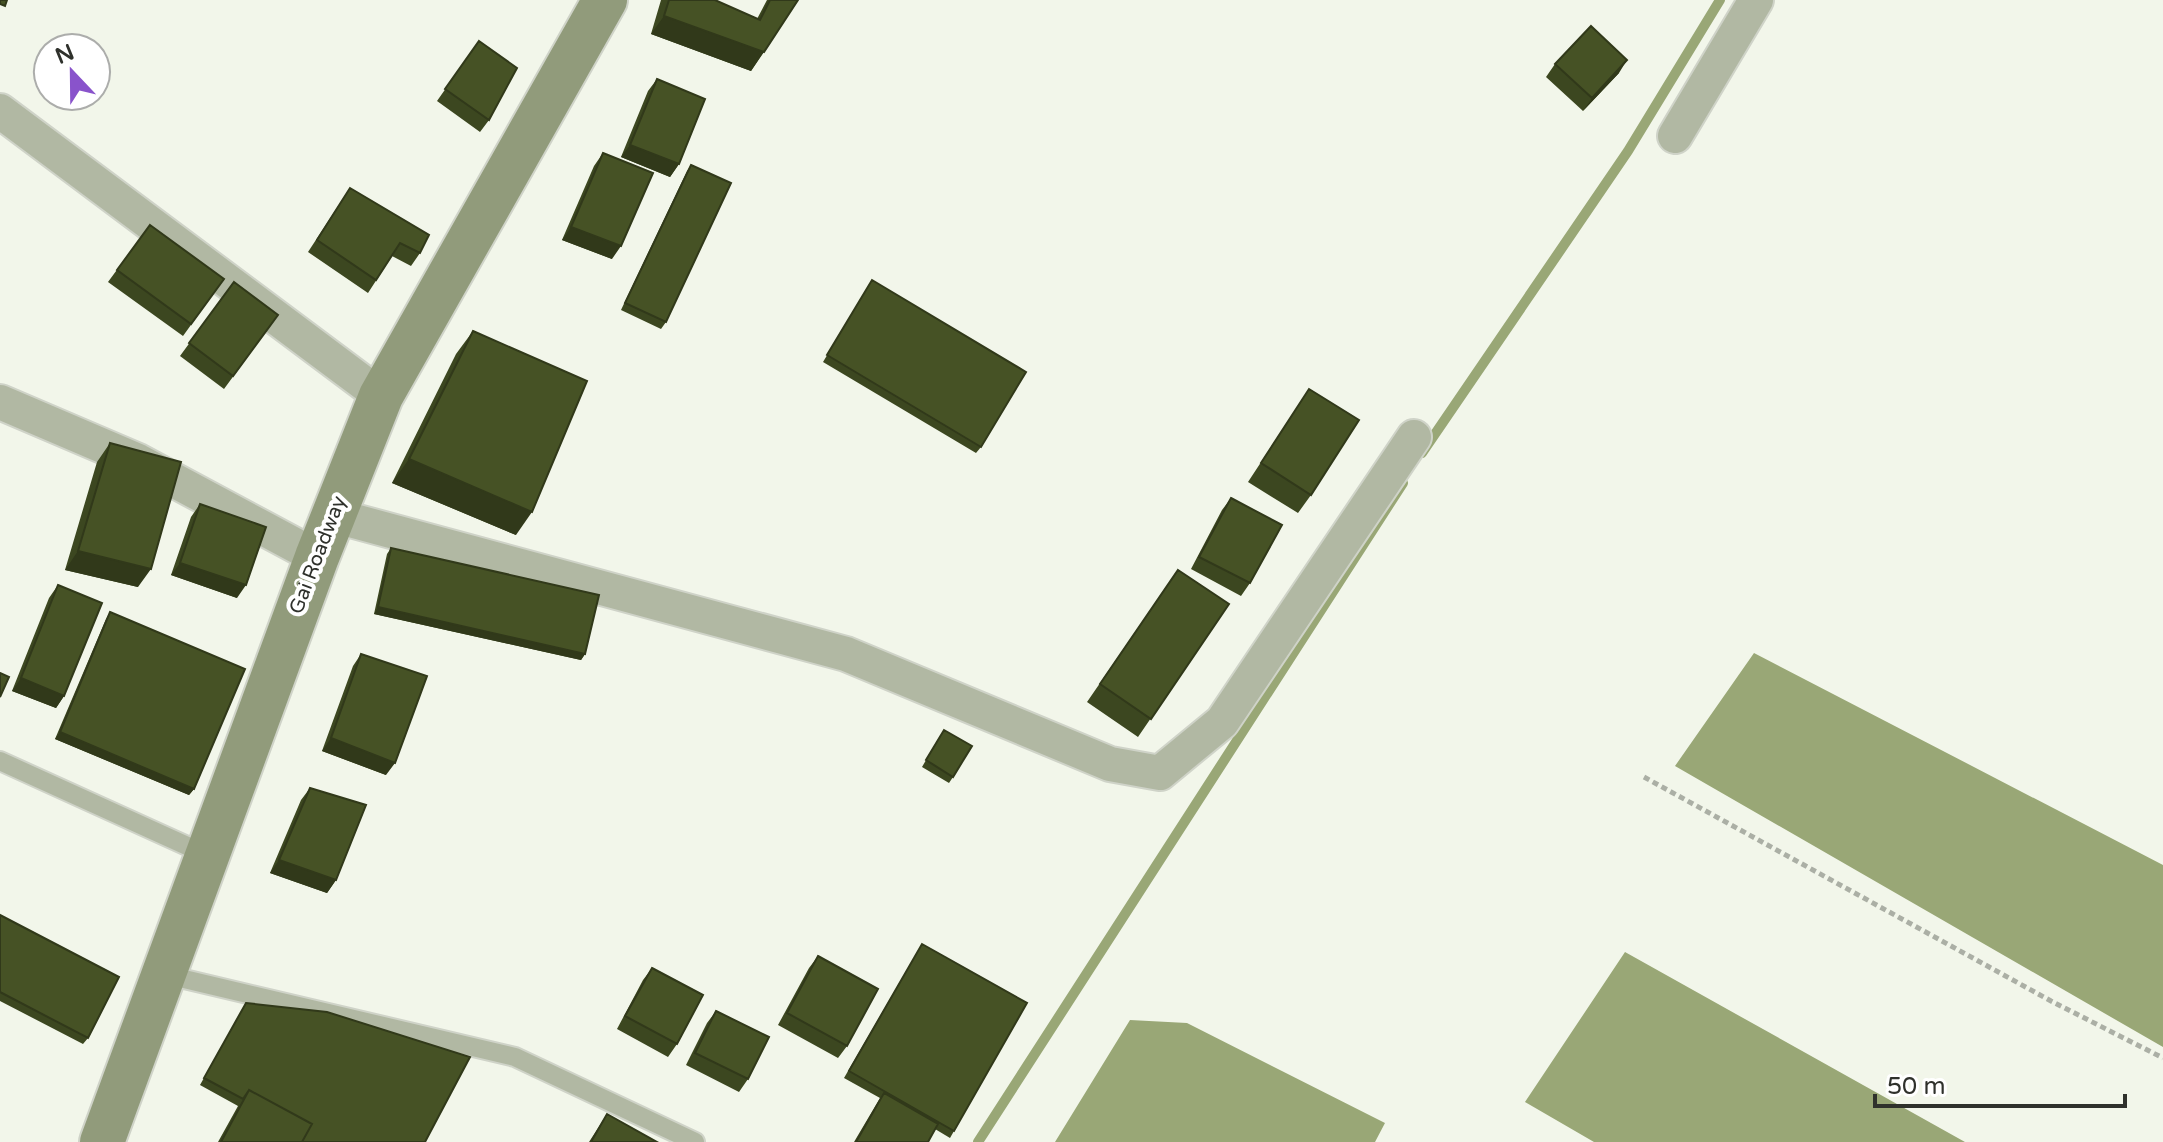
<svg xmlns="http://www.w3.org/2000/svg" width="2163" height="1142" font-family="'Varela Round',sans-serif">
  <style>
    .water { fill: #99a776 }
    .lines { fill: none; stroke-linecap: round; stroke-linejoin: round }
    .stream { stroke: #99a776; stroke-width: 10 }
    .lane-casing { stroke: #cfd3c8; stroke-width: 22 }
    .street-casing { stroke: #cfd3c8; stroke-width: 38 }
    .secondary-casing { stroke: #cfd3c8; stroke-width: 48 }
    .path { stroke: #abafa5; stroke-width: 5; stroke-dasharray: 6 4; stroke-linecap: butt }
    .lane { stroke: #b1b8a3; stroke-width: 18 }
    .street { stroke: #b1b8a3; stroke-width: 34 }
    .secondary { stroke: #919b7b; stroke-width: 44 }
    .wall { fill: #3c4720 }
    .shaded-wall { fill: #31391a }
    .building { fill: #465225; stroke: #31391a; stroke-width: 2 }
    .labels { text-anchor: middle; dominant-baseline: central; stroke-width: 8; stroke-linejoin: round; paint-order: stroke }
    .street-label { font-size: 20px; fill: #2f312c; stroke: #fff }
  </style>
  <rect width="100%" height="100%" fill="#f2f6ea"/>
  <path class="water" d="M1754,653L2163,865V1047L1675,766Z
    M1625,952L1965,1142H1594L1525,1102Z
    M1130,1020L1187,1023L1385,1123L1375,1142H1055Z"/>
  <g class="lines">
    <path class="stream" d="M1422,453L1628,151L1720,0
      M978,1142L1403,483"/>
    <g class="lane-casing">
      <path id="lane" d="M0,761L207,855
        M163,974L515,1057L695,1142"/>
    </g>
    <g class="street-casing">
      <path id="street" d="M0,111L381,396
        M1675,136L1756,0
        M0,402L138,461L317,557
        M332,515L846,654L1110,764L1160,773L1222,722L1414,437"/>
    </g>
    <g class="secondary-casing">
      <path id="secondary" d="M102,1142L317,557L381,396L605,0"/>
    </g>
    <path class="path" d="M1644,777L2051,1001L2163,1058"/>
    <use href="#lane" class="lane"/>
    <use href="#street" class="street"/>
    <use href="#secondary" class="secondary"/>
  </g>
  <path class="wall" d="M661,0H715L757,19L767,0H798L751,71L651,34Z
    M479,41L489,120L480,132L437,101Z
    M1555,64L1619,73L1583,111L1546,77Z
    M657,79L679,164L670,177L621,157L648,91Z
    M603,153L612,259L562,240L594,166Z
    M691,165L666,322L661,329L621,310L687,171Z
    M350,188L420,253L411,266L392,256L368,293L308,252Z
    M150,225L224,279L183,336L108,282Z
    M234,282L278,315L224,389L180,356Z
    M868,287L981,447L976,453L823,362Z
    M473,331L516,535L392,483L456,354Z
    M1309,389L1311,495L1298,513L1248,482Z
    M110,443L138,587L65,570L97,462Z
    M1231,498L1250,583L1241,596L1191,569L1222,510Z
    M200,504L237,598L171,575L191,517Z
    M391,548L585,654L581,660L374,614L387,554Z
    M1178,570L1229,604L1138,737L1087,702Z
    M58,585L64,696L56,708L12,691L49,598Z
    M110,612L194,789L189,795L55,739L106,619Z
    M361,654L386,775L322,751L353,666Z
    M940,736L953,777L949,783L922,767Z
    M310,788L336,880L327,893L270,873L301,800Z
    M0,915L88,1038L83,1044L0,1001Z
    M922,944L954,1131L950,1138L935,1129L928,1142H854L880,1098L844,1078Z
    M818,956L847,1046L838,1058L778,1025L809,968Z
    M652,968L677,1044L668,1057L617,1029L643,980Z
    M246,1003L425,1142H218L238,1106L200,1085Z
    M716,1011L748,1079L739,1092L686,1065L707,1023Z
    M607,1114L657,1142H589Z"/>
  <path class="shaded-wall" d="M664,16L764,52L751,71L651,34Z
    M1627,60L1619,73L1583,111L1592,98Z
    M630,145L679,164L670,177L621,157Z
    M571,227L621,246L612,259L562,240Z
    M409,459L532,512L516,535L392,483Z
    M78,551L151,569L138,587L65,570Z
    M180,563L246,585L237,598L171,575Z
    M378,607L585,654L581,660L374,614Z
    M21,678L64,696L56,708L12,691Z
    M60,732L194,789L189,795L55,739Z
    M331,738L395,763L386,775L322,751Z
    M279,860L336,880L327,893L270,873Z"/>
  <path class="building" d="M0,0H7L5,6L0,4Z
    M669,0H715L760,20L770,0H798L764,52L664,16Z
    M1591,26L1627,60L1592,98L1555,64Z
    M479,41L517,68L489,120L445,89Z
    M657,79L705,99L679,164L630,145Z
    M603,153L653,173L621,246L571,227Z
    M691,165L731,183L666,322L625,303Z
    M350,188L429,235L420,253L400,243L376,280L317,240Z
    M150,225L224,279L191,324L117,270Z
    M872,280L1026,372L981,447L827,355Z
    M234,282L278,315L233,376L189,343Z
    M473,331L587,381L532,512L409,459Z
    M1309,389L1359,420L1311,495L1261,463Z
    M110,443L181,462L151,569L78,551Z
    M1231,498L1282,525L1250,583L1199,557Z
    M200,504L266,527L246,585L180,563Z
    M391,548L599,595L585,654L378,607Z
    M1178,570L1229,604L1151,719L1100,684Z
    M58,585L102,603L64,696L21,678Z
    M110,612L245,669L194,789L60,732Z
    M361,654L427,676L395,763L331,738Z
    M0,673L9,677L0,697Z
    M944,730L972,746L953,777L926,760Z
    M310,788L366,805L336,880L279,860Z
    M0,915L119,977L88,1038L0,992Z
    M922,944L1027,1003L954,1131L849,1071Z
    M818,956L878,989L847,1046L787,1013Z
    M652,968L703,995L677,1044L625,1016Z
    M246,1003L327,1012L470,1057L425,1142H302L312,1124L249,1090L243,1099L204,1078Z
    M716,1011L769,1037L748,1079L695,1053Z
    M249,1090L312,1124L302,1142H221Z
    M884,1093L938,1124L928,1142H856Z
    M607,1114L657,1142H591Z"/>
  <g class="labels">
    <g class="street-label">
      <text transform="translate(318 555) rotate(-69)">Gai Roadway</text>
    </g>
  </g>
  <g transform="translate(72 72) rotate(338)"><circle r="38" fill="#ffffff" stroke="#acadab" stroke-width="2"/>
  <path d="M0-6L14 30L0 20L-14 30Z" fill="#8953cb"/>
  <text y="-12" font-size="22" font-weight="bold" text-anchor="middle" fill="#2f312c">N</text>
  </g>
  <path d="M1875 1094v12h250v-12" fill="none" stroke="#2f312c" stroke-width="4"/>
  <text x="1887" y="1094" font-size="24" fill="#2f312c" stroke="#ffffff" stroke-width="6" paint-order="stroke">50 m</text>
</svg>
